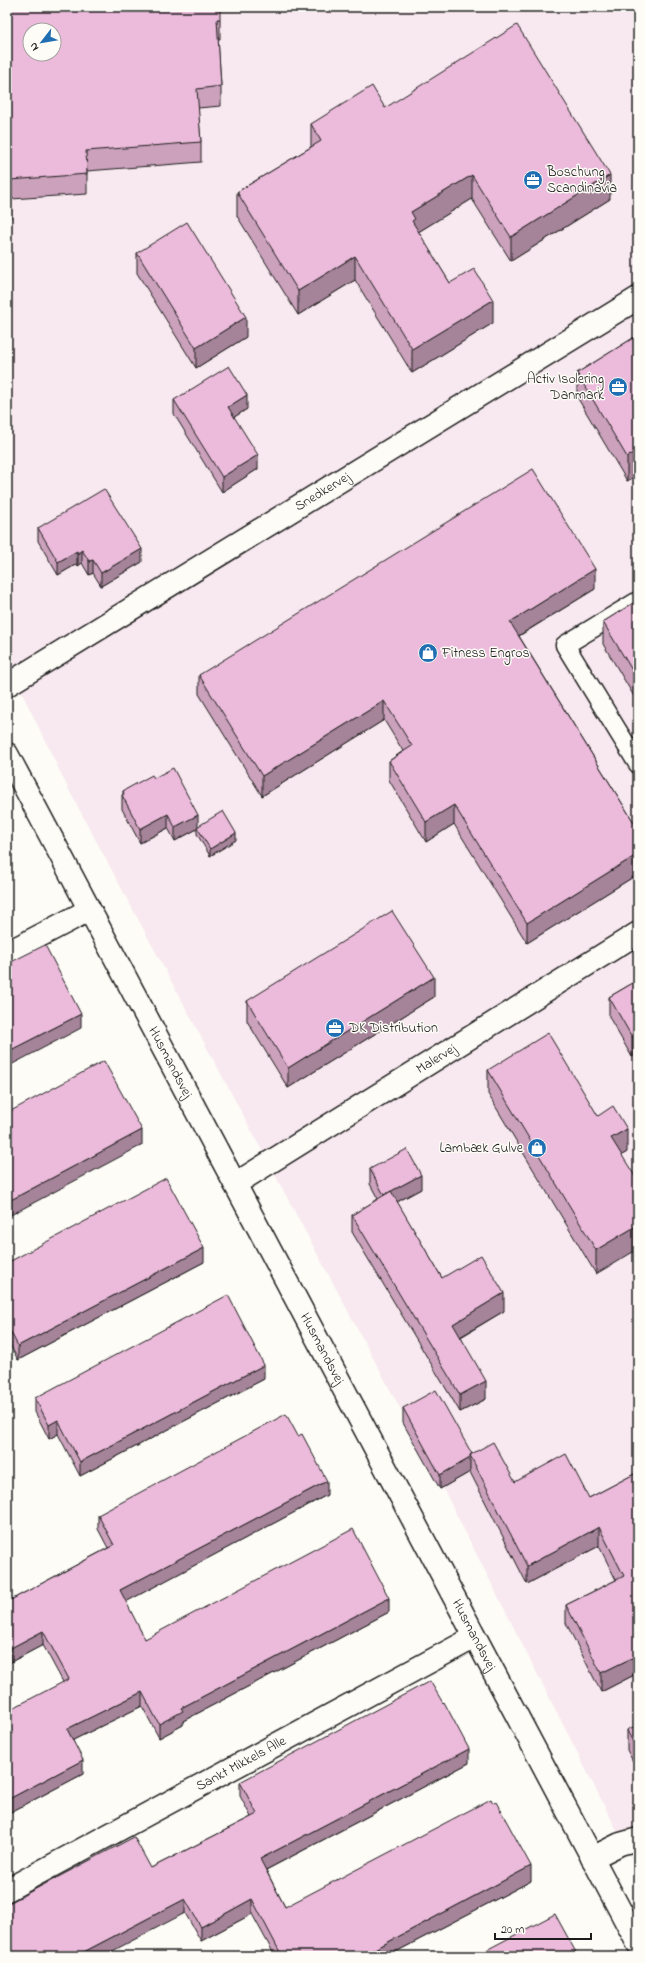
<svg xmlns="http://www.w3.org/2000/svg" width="645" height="1963" font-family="'Indie Flower',sans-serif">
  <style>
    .built { fill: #f8e8ef; fill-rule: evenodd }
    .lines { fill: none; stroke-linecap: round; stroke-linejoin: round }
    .lane-casing { stroke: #1c1c1c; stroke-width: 21 }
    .street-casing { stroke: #1c1c1c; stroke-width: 25 }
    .lane { stroke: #fdfcf7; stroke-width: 18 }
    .street { stroke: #fdfcf7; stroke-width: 22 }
    .wall { fill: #cba1bc; stroke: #1c1c1c }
    .shaded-wall { fill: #a58399; stroke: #1c1c1c }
    .building { fill: #ecbbdb; stroke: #1c1c1c; fill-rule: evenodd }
    .labels { text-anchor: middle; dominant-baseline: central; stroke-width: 3; stroke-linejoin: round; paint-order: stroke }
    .poi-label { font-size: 14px; fill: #1c1c1c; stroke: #fdfcf7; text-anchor: start }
    .street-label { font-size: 14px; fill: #1c1c1c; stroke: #fdfcf7 }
  </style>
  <rect width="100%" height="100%" fill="#fdfcf7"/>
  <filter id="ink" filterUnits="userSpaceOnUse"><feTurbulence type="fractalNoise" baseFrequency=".025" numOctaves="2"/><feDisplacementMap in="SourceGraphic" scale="8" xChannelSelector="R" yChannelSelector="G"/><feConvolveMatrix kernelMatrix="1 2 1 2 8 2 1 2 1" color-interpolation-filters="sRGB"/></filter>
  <g filter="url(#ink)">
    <path class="built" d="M7,7H638V1872L446,1494L70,792L7,662ZM30,30H54V54H30Z"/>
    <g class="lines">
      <g class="lane-casing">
        <path id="lane" d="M638,601L565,645L638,764"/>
      </g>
      <g class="street-casing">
        <g id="street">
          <path id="s1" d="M7,685L638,298"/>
          <path id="s2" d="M7,754L638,1944"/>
          <path d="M7,953L89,910"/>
          <path id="s3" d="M235,1184L638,933"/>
          <path d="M592,1858L620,1844L638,1839"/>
          <path id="s4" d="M7,1890L475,1637"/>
        </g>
      </g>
      <use href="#lane" class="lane"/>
      <use href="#street" class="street"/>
    </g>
    <path class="wall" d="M7,7L220,19V39H218L221,86V106L198,108L201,142V162L87,171V194L11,199V218H7Z
      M385,108L610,199L511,261L472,199L418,232L450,283L493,323L412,373L355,280L298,315L237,216V192L311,147V124Z
      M137,253L246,337L196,368L137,273Z
      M638,335V475L627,481L577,397V373Z
      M174,400L247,409L234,417L258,469L222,492L174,414Z
      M38,528L142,562L101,586L93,573L89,575L82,563L78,566L77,564L58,575L38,541Z
      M595,589L519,636L638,829V874L527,943L454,824L426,842L389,780V761L403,751L384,720L262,796L199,694V675Z
      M638,600V703L603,644V622Z
      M154,778L198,827L236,840L210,856L197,834V829L175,841L168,828L140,843L122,809V795H123V791Z
      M638,980L632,1057L609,1017V997Z
      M434,997L288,1088L247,1021V1001Z
      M488,1070L598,1116L627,1152L622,1155L596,1274L488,1094Z
      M370,1169L421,1189L397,1202L442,1278L504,1311L461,1337L486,1399L460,1412L352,1232V1215L378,1199L370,1184Z
      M204,1262L18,1360L7,1339V1263Z
      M264,1379L80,1476L58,1434L49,1439L35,1412V1398Z
      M403,1408L472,1454L515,1482L589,1498L638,1472V1673L601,1692L566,1623V1605L616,1580L599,1546L527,1584L470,1472L440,1489L403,1423Z
      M327,1495L125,1602L145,1639L389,1612L183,1721V1725L159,1738L142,1706L73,1740L83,1774L7,1814L63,1682L43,1645L7,1664V1602L108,1548L98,1529V1515Z
      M638,1725V1771L627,1750V1730Z
      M469,1763L266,1870L285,1907L531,1881L388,1956H275L252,1914L201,1941L185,1913L151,1868L251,1817L240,1796V1782Z"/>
    <path class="shaded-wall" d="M472,175V199L415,234L412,245L411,212Z
      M610,175V199L511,261V237Z
      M355,256V280L298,315V291Z
      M493,300V323L412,373V349Z
      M246,317V337L196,368V348Z
      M247,395V409L228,421V407Z
      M638,451V475L627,481V457Z
      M258,455V469L222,492V477Z
      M142,549V562L101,586V573Z
      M82,550V563L78,566V553Z
      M77,551V564L58,575V562Z
      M93,560V573L89,575V561Z
      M595,569V589L510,641V622Z
      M384,701V720L262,796V776Z
      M454,805V824L426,842V822Z
      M168,814V828L140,843V829Z
      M198,815V828L197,827V829L175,841V827Z
      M236,833V840L210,856V849Z
      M638,854V874L527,943V923Z
      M434,977V997L288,1088V1068Z
      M81,1014V1028L7,1067V1052Z
      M638,1034V1053L632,1057V1037Z
      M627,1129V1152L611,1162V1138Z
      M142,1130V1145L7,1217V1202Z
      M421,1175V1189L384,1209V1195Z
      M638,1225V1249L596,1274V1250Z
      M204,1248V1262L18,1360V1346Z
      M504,1293V1311L453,1341V1324Z
      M264,1365V1379L80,1476V1462Z
      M486,1381V1399L460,1412V1395Z
      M58,1420V1434L49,1439V1425Z
      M470,1458V1472L440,1489V1475Z
      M327,1481V1495L120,1605V1590Z
      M599,1527V1546L527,1584V1566Z
      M389,1598V1612L183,1721V1725L159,1738V1724L181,1708Z
      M43,1631V1645L7,1664V1650Z
      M638,1655V1673L601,1692V1673Z
      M142,1692V1706L67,1743V1729Z
      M469,1749V1763L260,1873V1859Z
      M83,1760V1774L7,1814V1800Z
      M531,1866V1881L388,1956H362Z
      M185,1899V1913L103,1956H76Z
      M252,1899V1914L201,1941V1927Z"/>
    <path class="building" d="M7,7H220V19H217L221,86L197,89L201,142L86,151L87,174L10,180L11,198H7ZM30,30H54V54H30Z
      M517,25L610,175L511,237L472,175L411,212L415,219L412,221L450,283L474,269L493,300L412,349L355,256L298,291L237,192L321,141L311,124L372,86L385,108Z
      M187,222L246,317L196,348L137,253Z
      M638,335V451L627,457L577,373Z
      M229,366L247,395L228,407L258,455L222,477L174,400Z
      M533,469L595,569L510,622L638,829V854L527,923L454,805L426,822L389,761L412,746L384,701L262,776L199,675Z
      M104,489L142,549L101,573L93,560L89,561L82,550L78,553L77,551L58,562L38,528Z
      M638,600V680L603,622Z
      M173,768L198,815L175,827L168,814L140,829L122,795L124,794L123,791L152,775L154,778Z
      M223,811L236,833L210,849L197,827Z
      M392,911L434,977L288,1068L247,1001Z
      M45,945L81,1014L7,1052V964Z
      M638,980V1034L632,1037L609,997Z
      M548,1033L598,1116L613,1106L627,1129L611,1138L638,1181V1225L596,1250L488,1070Z
      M104,1061L142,1130L7,1202V1113Z
      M407,1149L421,1175L384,1195L370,1169Z
      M166,1178L204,1248L18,1346L7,1325V1263Z
      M391,1191L442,1278L481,1255L504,1293L453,1324L486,1381L460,1395L352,1215Z
      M228,1295L264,1365L80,1462L58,1420L49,1425L35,1398Z
      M436,1390L472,1454L470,1455V1458L440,1475L403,1408Z
      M286,1414L298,1436L302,1434L327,1481L120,1590L145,1639L353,1529L389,1598L181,1708L183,1711L159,1724L142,1692L67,1729L83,1760L7,1800V1711L69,1679L43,1631L7,1650V1602L114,1545L98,1515Z
      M493,1442L515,1482L566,1454L589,1498L638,1472V1655L601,1673L566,1605L624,1576L599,1527L527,1566L470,1455Z
      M430,1681L443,1703L444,1702L469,1749L260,1859L285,1907L491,1799L493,1803L496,1802L531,1866L362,1956H282L252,1899L201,1927L185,1899L76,1956H7V1904L134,1837L151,1868L257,1814L240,1782Z
      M638,1725V1752L627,1730Z
      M555,1914L578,1956H475Z"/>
  </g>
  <defs>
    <g id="office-disc" transform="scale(1)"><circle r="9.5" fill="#1f6fb2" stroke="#fdfcf7"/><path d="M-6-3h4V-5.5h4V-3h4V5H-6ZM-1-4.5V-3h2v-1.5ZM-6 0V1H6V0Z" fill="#fff"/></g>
    <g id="shop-disc" transform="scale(1)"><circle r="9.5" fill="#1f6fb2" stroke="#fdfcf7"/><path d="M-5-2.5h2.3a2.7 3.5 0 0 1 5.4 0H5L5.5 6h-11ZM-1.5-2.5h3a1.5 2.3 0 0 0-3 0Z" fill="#fff"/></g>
  </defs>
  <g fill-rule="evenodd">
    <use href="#office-disc" x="533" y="180"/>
    <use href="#office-disc" x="618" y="387"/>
    <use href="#shop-disc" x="428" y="653"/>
    <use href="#office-disc" x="335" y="1028"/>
    <use href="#shop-disc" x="537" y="1148"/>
  </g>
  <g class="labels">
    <g class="poi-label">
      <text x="547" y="172">Boschung<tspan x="547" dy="16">Scandinavia</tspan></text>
      <text x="604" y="379" text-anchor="end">Activ Isolering<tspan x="604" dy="16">Danmark</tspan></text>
      <text x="442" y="653">Fitness Engros</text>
      <text x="349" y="1028">DK Distribution</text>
      <text x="523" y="1148" text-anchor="end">Lambæk Gulve</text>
    </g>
    <g class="street-label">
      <text stroke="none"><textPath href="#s1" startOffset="370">Snedkervej</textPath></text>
      <text stroke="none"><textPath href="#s3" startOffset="237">Malervej</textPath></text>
      <text stroke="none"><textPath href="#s2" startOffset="349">Husmandsvej</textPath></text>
      <text stroke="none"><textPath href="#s2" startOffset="673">Husmandsvej</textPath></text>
      <text stroke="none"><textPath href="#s2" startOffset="997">Husmandsvej</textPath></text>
      <text stroke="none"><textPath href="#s4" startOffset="266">Sankt Mikkels Alle</textPath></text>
    </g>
  </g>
  <rect width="645" height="1963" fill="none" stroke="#fdfcf7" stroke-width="24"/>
  <rect x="12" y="12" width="621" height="1939" fill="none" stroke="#1c1c1c" stroke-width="1.5" filter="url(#ink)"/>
  <g transform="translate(42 42) rotate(239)"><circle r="19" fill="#fdfcf7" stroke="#a3a29f"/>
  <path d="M0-3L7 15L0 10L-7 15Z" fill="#1f6fb2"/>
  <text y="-6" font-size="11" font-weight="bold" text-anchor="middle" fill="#1c1c1c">N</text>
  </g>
  <path d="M495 1933v6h96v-6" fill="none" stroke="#1c1c1c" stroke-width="2"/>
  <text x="501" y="1933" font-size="12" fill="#1c1c1c" stroke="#fdfcf7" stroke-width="3" paint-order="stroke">20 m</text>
</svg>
